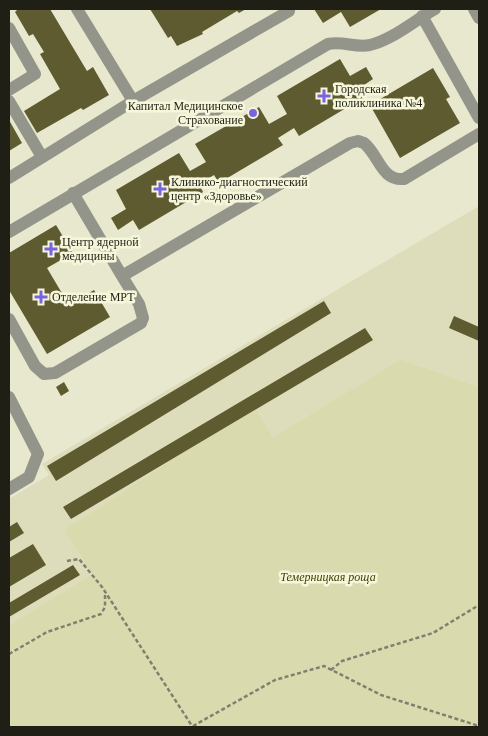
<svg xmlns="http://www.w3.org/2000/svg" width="488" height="736" font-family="'Times New Roman',serif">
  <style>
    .built { fill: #ddb }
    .green { fill: #dadaaf }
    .building { fill: #5d5b2f }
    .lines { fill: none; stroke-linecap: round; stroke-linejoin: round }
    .path { stroke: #80806e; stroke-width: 2.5; stroke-dasharray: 4 2.5; stroke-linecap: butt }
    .minor { stroke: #94958a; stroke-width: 12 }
    .poi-dot { fill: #7864df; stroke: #f6f6db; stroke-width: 2 }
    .labels { text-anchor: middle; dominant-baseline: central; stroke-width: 5; stroke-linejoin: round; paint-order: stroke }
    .poi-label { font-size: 12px; fill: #1f1f15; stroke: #f6f6db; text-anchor: start }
    .park-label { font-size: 12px; font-style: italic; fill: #413f02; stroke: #f6f6db }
  </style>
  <rect width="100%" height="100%" fill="#e8e8ce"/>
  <path class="built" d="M479,206V387L401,359L273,437L254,408L64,530L92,574L9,625V499L49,475L42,464Z"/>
  <path class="green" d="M401,359L479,387V727H9V625L92,574L64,530L254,407L273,437Z"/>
  <path class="building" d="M18,9H50L87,71L93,67L109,95L83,110L81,108L37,133L24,111L60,89L40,54L44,52L33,34L29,36L15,12Z
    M150,9H246L239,13L237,11L202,32L203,34L177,46L171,36L168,38Z
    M314,9H381L350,27L341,12L323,23Z
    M340,59L350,76L366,67L373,79L358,89L363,98L299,136L294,128L278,138L283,145L219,183L214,175L199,184L203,192L139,230L133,220L118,230L111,218L126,209L116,190L179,153L190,171L206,162L195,144L259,107L269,124L287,114L277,96Z
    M433,68L450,97L446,99L460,123L400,158L370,105Z
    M9,120L22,143L9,151Z
    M56,225L73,253L47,268L69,305L94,290L110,317L47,354L9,290V253Z
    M324,301L331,313L56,481L47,466Z
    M454,316L479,327V341L449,328Z
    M365,328L373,340L71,519L63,507Z
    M64,382L69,391L61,396L56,387Z
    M17,522L24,533L9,542V527Z
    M33,544L46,565L9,587V558Z
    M73,565L80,575L9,617V603Z"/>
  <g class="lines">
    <path class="path" d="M67,561L79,559L102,587L192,726
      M9,654L47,632L101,614L105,607V593
      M331,670L342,661L433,633L479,605
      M193,726L275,680L324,666L381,695L479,726"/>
    <path class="minor" d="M77,9L133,101
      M474,9L479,18
      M422,16L479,118
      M9,28L35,74L9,90
      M9,101L42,157
      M9,178L133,101L289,11L287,9
      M73,193L122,276L350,143L358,141L364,143C379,155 381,181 404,179L479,134
      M9,232L328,44C344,41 355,48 370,45C392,40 415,20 435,9
      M9,319L35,366L44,374L55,373L141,323L143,318L139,304L122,276
      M9,397L38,454L29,477L9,489"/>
  </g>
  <g class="poi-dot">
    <path d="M321.5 88.5h5v5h5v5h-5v5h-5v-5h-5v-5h5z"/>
    <circle cx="253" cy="113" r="5"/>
    <path d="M157.5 181.5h5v5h5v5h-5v5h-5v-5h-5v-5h5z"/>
    <path d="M48.5 241.5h5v5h5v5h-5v5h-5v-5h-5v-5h5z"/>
    <path d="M38.5 289.5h5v5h5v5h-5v5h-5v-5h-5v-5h5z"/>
  </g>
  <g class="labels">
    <g class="poi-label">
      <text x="335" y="89">Городская<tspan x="335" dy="14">поликлиника №4</tspan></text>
      <text x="243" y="106" text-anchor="end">Капитал Медицинское<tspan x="243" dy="14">Страхование</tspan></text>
      <text x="171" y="182">Клинико-диагностический<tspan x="171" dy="14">центр «Здоровье»</tspan></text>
      <text x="62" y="242">Центр ядерной<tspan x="62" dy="14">медицины</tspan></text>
      <text x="52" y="297">Отделение МРТ</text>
    </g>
    <g class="park-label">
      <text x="328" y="577">Темерницкая роща</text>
    </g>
  </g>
  <rect width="488" height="736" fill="none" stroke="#1f1f15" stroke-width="20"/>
</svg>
